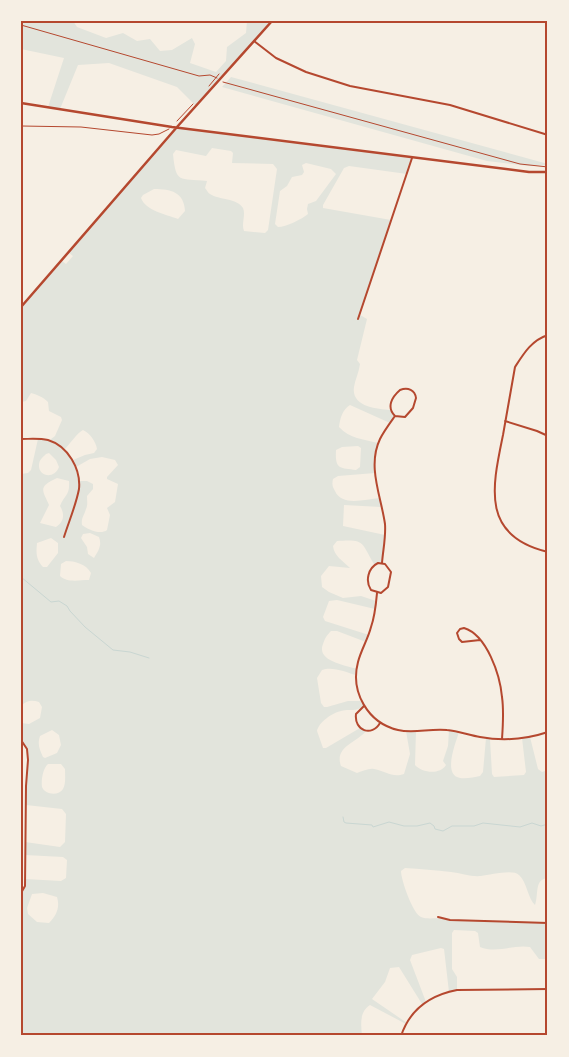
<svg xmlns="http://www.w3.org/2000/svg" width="569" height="1057" font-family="'Libre Baskerville',serif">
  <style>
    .green { fill: #e2e4dc; fill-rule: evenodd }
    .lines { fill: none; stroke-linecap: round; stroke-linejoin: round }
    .stream { stroke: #c9d6d2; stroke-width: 1 }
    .path { stroke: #b5482f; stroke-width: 1 }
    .minor { stroke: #b5482f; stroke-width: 2 }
    .tertiary { stroke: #b5482f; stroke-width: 2.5 }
    .neatline { fill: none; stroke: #b5482f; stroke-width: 2 }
  </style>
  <rect width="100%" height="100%" fill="#f6efe4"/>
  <path class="green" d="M21,21H73L77,27L106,38L123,33L137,41L150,39L160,51L172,50L192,38L195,44L190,63L216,72L226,61L227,47L246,33L247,21H272L196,106L177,87L109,63L78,65L60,109L48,107L64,58L21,49Z
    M231,77L548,164V165L528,166L487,161L222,87Z
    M177,127L412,158L407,174L349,166L344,168L323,205V208L391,220L360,315L367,319L357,360L360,364C359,372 355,380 354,387C351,407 377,409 390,410L395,416L390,423L350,405C342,410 340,419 339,427C350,439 363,439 378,443L376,451L375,473L338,476L333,479C332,484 332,486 335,491C342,507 365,499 380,498L381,507L344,505L343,526L385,535L382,563L374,564C361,542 365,539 337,541L333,546C334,556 343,561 350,568L329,566L321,576L322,587L329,592L343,598L361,596L376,601L375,609L337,600L329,601L323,617L325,621L369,635L366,642L337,631H331C327,635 325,638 323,644C316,661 345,665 357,669L356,675C346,672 332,666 322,670L317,678L321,703L324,707H327L348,701H361L364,706C353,713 351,708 341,711C332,713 319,722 317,731L323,748H326L360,728L366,731C356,743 334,747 341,766L357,773C363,771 369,768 374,769C386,771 392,778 404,774L410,754L406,731H416L415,765C422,773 440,775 446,765L443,761L448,746L449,730L459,732C456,742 444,771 457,777C463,780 474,777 480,776L483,772L486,738L490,739L492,774L494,777L524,775L526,772L522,738L530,737L538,769L542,772L548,770V878C534,879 539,894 535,905C528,899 527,882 519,875C513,869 490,875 481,876C471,877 461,873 451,872C436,870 420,869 405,868L401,871C401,880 413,914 421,917C428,920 437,917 444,919L548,923V959H539L530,947C514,944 497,954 480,947L478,933L475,931L454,930L452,933V969L457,977V990L449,992L444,949L441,948L412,955L410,960L426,1002L422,1004L399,967L390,968L385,982L372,999L407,1023L406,1024L370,1005C359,1012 361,1025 362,1036H21V893L25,886V879L61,881L66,878L67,860L63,857L25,855V842L60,847L65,842L66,814L62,809L26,805L28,760L27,749L21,740V723L29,724L40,718L42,707L39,702C32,700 27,700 21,706V474L28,473L31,470L38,439L50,440L55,436L62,420L61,417L49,411L48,402C43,397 38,395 31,393L26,401L21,402V307L62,261L66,264L73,256L69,253ZM212,148L231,151L233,153L232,163L273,164L277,169L268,230L265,233L244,231C241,224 246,215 243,208C237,198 219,200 210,194C208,193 207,190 205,188L207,181C179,178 176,184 173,154L176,150L206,156ZM306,163L331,169L336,174L316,201L308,204L307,209L308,214C302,219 286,227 278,227L275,224L280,191L287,186L292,177L302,175L304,172L302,165ZM154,189C171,189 184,192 185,211L178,219C165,214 146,211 141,198L143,195ZM83,430C90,433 96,442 97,449L94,453L85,455L73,460L64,450C70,444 77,433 83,430ZM358,446L361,448L360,467L356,470C339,468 335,469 336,450L342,447ZM49,453L56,460L59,467C54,480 38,476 39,465C39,460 43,457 46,454ZM102,457L115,460L118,465L107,477V479L118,484L115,502L107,508L110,515L107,530C101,535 88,530 82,525C81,518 84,516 86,509C88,505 87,501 87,496L93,489V484L87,481H79L76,467L90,459ZM57,478L69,481C70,496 65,494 60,506C65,514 64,522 56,527L40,523L49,505C42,489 38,487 57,478ZM90,533L99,537C102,545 99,550 94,558L88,554L87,547L81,538L83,534ZM51,538L58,543V553L47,567H43C36,560 36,553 37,543ZM66,561C75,561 86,564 91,573L89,580C79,580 67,583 60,576L61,564ZM52,730L59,735L61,745L57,753L45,758L43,757C40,750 37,745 40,736ZM48,764H61L65,769C65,775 66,784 63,789C59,796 45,795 42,787C41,780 43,768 48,764ZM43,893L57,897C60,907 57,915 49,923L37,922L28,914L27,908L32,894Z"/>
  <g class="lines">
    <path class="stream" d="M21,577L51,602L59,601L67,606L70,611L85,627L113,650L130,652L149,658
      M343,817L344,822L346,823L372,825L373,827L389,822L404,826H417L430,823L434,826L435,829L443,831L452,826H474L483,823L520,827L532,823L541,826L548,824"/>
    <path class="path" d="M21,25L199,76L210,75L217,78
      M223,82L520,164L548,167
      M209,86L219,74
      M177,121L193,104
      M21,126L81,127L152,135L159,134L169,129"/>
    <path class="minor" d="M254,41L276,58L306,72L350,86L450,105L548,135
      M358,319L412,158
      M548,335C532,340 524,353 515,367C511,390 507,412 503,435C492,488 481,536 548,552
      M505,421L537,431L548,436
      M21,439C30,439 39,438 48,440C68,446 81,469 79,489C76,505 69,521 64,537
      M378,563L385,564L391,572L388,587L381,593L371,590C365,581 368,568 378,563Z
      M382,563C383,550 386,537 385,524C381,496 367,466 380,439C384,431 390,423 395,416L405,417L413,408L416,398C415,390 408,387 400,390C392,397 386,407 395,416
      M377,593C376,604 375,616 371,627C368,639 361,650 358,662C350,692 368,723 398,730C414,734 430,728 447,730C458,731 469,735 480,737C502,741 527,739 548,732
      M480,640L462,642L459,639L457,633L460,629L464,628C487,635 500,675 502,697C504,711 503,725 502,739
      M364,706L356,714C354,731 372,737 380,723
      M21,740L27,749L28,760L26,786L25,886L21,893
      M438,917L450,920L548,923
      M401,1036C410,1009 431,995 457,990L548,989"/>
    <path class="tertiary" d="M21,103L172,127L529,172H548
      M21,307L177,127L272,21"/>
  </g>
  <rect width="569" height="1057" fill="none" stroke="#f6efe4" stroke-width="45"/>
  <rect x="22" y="22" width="524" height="1012" class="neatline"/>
</svg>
